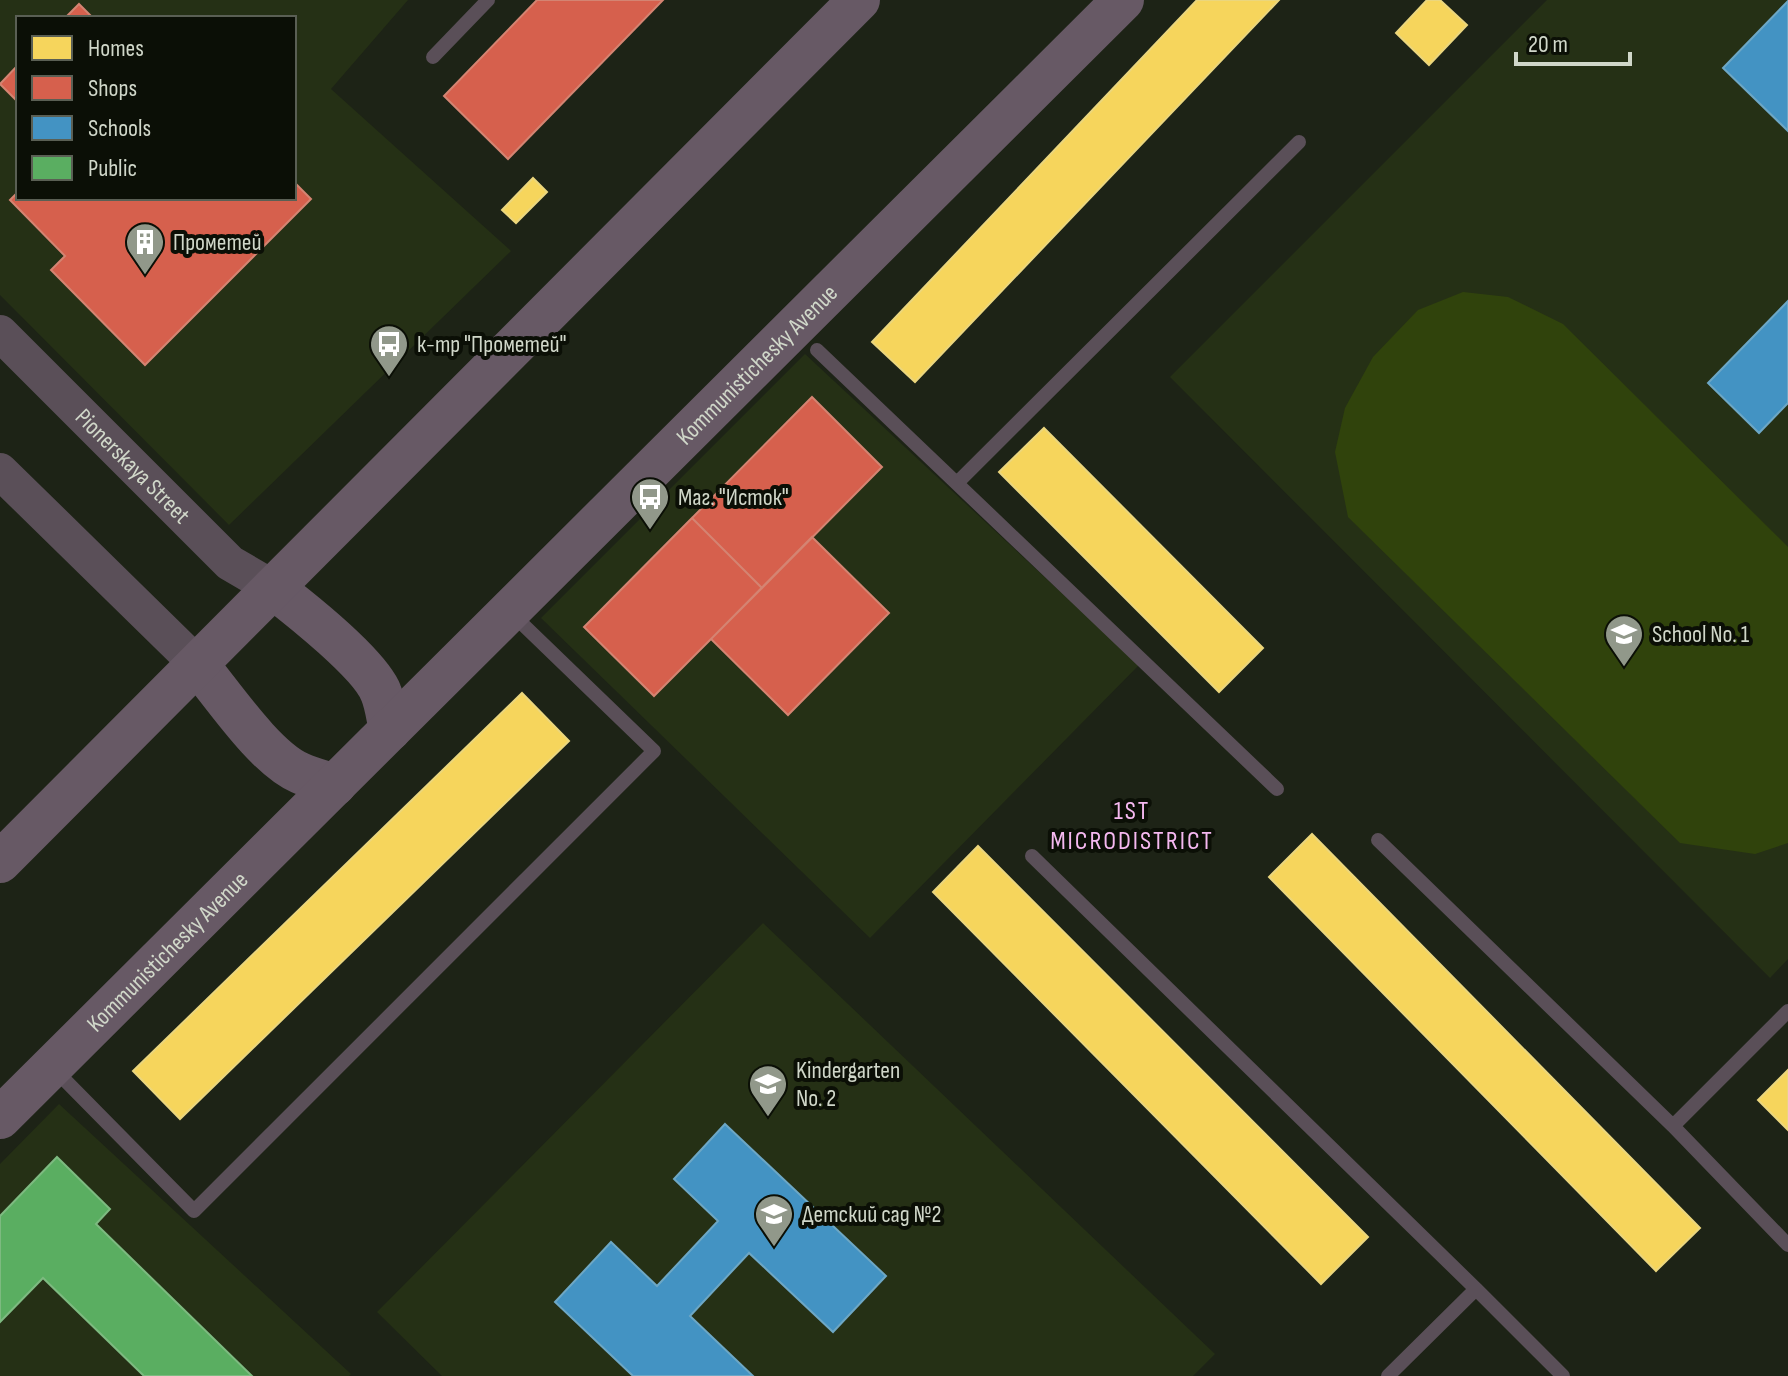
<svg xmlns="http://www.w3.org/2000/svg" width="1788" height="1376" font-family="'Sofia Sans Condensed',sans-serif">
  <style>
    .built { fill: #253015; fill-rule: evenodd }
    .garden { fill: #30430c }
    .homes { fill: #f6d55c; stroke: #ebd67d; stroke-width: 2 }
    .shops { fill: #d6604d; stroke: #d48472; stroke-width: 2 }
    .schools { fill: #4393c3; stroke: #6da7c5; stroke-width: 2 }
    .public { fill: #5aae61; stroke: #7dba80; stroke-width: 2 }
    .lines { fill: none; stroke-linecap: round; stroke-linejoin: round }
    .service { stroke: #5a4f58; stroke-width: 14 }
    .tertiary { stroke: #5a4f58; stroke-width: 36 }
    .secondary { stroke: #675965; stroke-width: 42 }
    .labels { text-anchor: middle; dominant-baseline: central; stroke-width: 8; stroke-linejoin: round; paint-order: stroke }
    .poi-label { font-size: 24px; fill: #d0d7c9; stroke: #0b0f06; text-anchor: start }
    .street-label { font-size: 24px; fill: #d0d7c9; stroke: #0b0f06 }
    .neighbourhood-label { font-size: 26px; letter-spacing: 2px; fill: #f5b8f0; stroke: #0b0f06 }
  </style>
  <rect width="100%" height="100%" fill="#1d2316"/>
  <path class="built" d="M0,0H408L331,89L511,251L229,525L0,295ZM18,18H294V198H18Z
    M1547,0H1788V959L1770,978L1170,377Z
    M805,354L1139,665L870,938L541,618Z
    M763,923L1215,1354L1193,1376H442L377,1312Z
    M59,1104L351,1374L349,1376H0V1164Z"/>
  <path class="garden" d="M1463,292L1508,297L1563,324L1788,547V843L1755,854L1680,843L1348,517L1335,452L1345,408L1373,357L1418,310Z"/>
  <path class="homes" d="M1197,0H1279L915,382L872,342Z
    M1427,0H1440L1467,25L1429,65L1396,33Z
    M533,178L547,192L516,223L502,210Z
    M1044,428L1263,648L1219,692L999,472Z
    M522,693L569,741L180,1119L133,1071Z
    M1312,834L1700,1228L1656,1271L1269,877Z
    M978,846L1368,1237L1321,1284L933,892Z
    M1788,1070V1130L1758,1100Z"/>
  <path class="shops" d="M537,0H663L508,159L444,96Z
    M79,4L93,18H65Z
    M18,65V102L0,84Z
    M294,182L311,199L145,365L51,270L65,256L10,200L18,192V198H294Z
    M812,397L882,467L762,588L692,518Z
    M692,518L762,588L654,696L584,627Z
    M812,537L889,613L788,715L711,639Z"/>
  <path class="schools" d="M1788,1V131L1723,68Z
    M1788,301V403L1759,433L1708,383Z
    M725,1124L886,1276L833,1332L749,1253L690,1316L753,1376H633L555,1302L611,1242L657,1286L718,1221L674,1179Z"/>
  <path class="public" d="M57,1157L110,1209L96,1224L252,1376H144L43,1278L0,1322V1216Z"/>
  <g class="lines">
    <path class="service" d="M433,57L488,0
      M817,350L1277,789
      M957,483L1299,142
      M1378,840L1673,1126
      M1032,856L1476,1289L1388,1376
      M1788,1011L1673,1126L1788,1245
      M55,1070L194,1211L654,751L511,613
      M1476,1289L1563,1376"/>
    <g class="tertiary">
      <path id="s1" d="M0,333L230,563L273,588"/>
      <path d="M0,471L198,665"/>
    </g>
    <g class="secondary">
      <path d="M273,588C299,608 370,664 381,693C386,705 387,718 390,730"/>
      <path d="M198,665C223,695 265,758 300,773C311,778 323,781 335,785"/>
      <path d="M0,862L859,0"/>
      <path id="s2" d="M0,1118L1123,0"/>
    </g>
  </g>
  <defs>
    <g id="building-pin" transform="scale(2)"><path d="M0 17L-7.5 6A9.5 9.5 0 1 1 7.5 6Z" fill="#91988a" stroke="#0b0f06"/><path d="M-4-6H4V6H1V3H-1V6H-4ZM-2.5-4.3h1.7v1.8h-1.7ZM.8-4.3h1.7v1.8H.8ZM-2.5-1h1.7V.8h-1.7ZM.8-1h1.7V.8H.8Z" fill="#fff"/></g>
    <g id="bus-pin" transform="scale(2)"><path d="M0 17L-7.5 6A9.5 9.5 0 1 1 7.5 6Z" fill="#91988a" stroke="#0b0f06"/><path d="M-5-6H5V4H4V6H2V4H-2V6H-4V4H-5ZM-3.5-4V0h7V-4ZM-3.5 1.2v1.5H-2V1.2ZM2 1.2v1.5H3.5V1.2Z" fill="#fff"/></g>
    <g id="school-pin" transform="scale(2)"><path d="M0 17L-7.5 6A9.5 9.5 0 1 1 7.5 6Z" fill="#91988a" stroke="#0b0f06"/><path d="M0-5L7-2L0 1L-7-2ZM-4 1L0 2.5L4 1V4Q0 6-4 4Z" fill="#fff"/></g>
  </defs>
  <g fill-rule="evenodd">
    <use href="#building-pin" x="145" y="242"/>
    <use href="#bus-pin" x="389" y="344"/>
    <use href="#bus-pin" x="650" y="497"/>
    <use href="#school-pin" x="1624" y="634"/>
    <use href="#school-pin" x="768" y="1084"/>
    <use href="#school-pin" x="774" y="1214"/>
  </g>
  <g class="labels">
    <g class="poi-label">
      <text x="173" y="242">Прометей</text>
      <text x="417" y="344">к-тр "Прометей"</text>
      <text x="678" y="497">Маг. "Исток"</text>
      <text x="1652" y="634">School No. 1</text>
      <text x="796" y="1070">Kindergarten<tspan x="796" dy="28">No. 2</tspan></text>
      <text x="802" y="1214">Детский сад №2</text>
    </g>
    <g class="street-label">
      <text stroke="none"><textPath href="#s2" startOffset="1068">Kommunistichesky Avenue</textPath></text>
      <text stroke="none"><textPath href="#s1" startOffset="188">Pionerskaya Street</textPath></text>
      <text stroke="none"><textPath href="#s2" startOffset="236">Kommunistichesky Avenue</textPath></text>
    </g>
    <g class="neighbourhood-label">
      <text x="1132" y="811">1ST<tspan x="1132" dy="30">MICRODISTRICT</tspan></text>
    </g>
  </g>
  <rect x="16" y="16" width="280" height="184" fill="#0b0f06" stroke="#5a5f54" stroke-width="2"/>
  <rect x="32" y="36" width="40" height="24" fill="#f6d55c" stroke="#5a5f54" stroke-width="2"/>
  <text x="88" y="56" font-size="24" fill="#d0d7c9">Homes</text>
  <rect x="32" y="76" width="40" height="24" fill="#d6604d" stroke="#5a5f54" stroke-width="2"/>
  <text x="88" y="96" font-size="24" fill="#d0d7c9">Shops</text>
  <rect x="32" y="116" width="40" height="24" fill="#4393c3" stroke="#5a5f54" stroke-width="2"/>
  <text x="88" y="136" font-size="24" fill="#d0d7c9">Schools</text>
  <rect x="32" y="156" width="40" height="24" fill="#5aae61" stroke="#5a5f54" stroke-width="2"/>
  <text x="88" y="176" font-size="24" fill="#d0d7c9">Public</text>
  <path d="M1516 52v12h114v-12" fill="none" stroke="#d0d7c9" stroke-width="4"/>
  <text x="1528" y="52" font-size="24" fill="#d0d7c9" stroke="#0b0f06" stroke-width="6" paint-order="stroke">20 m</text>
</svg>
